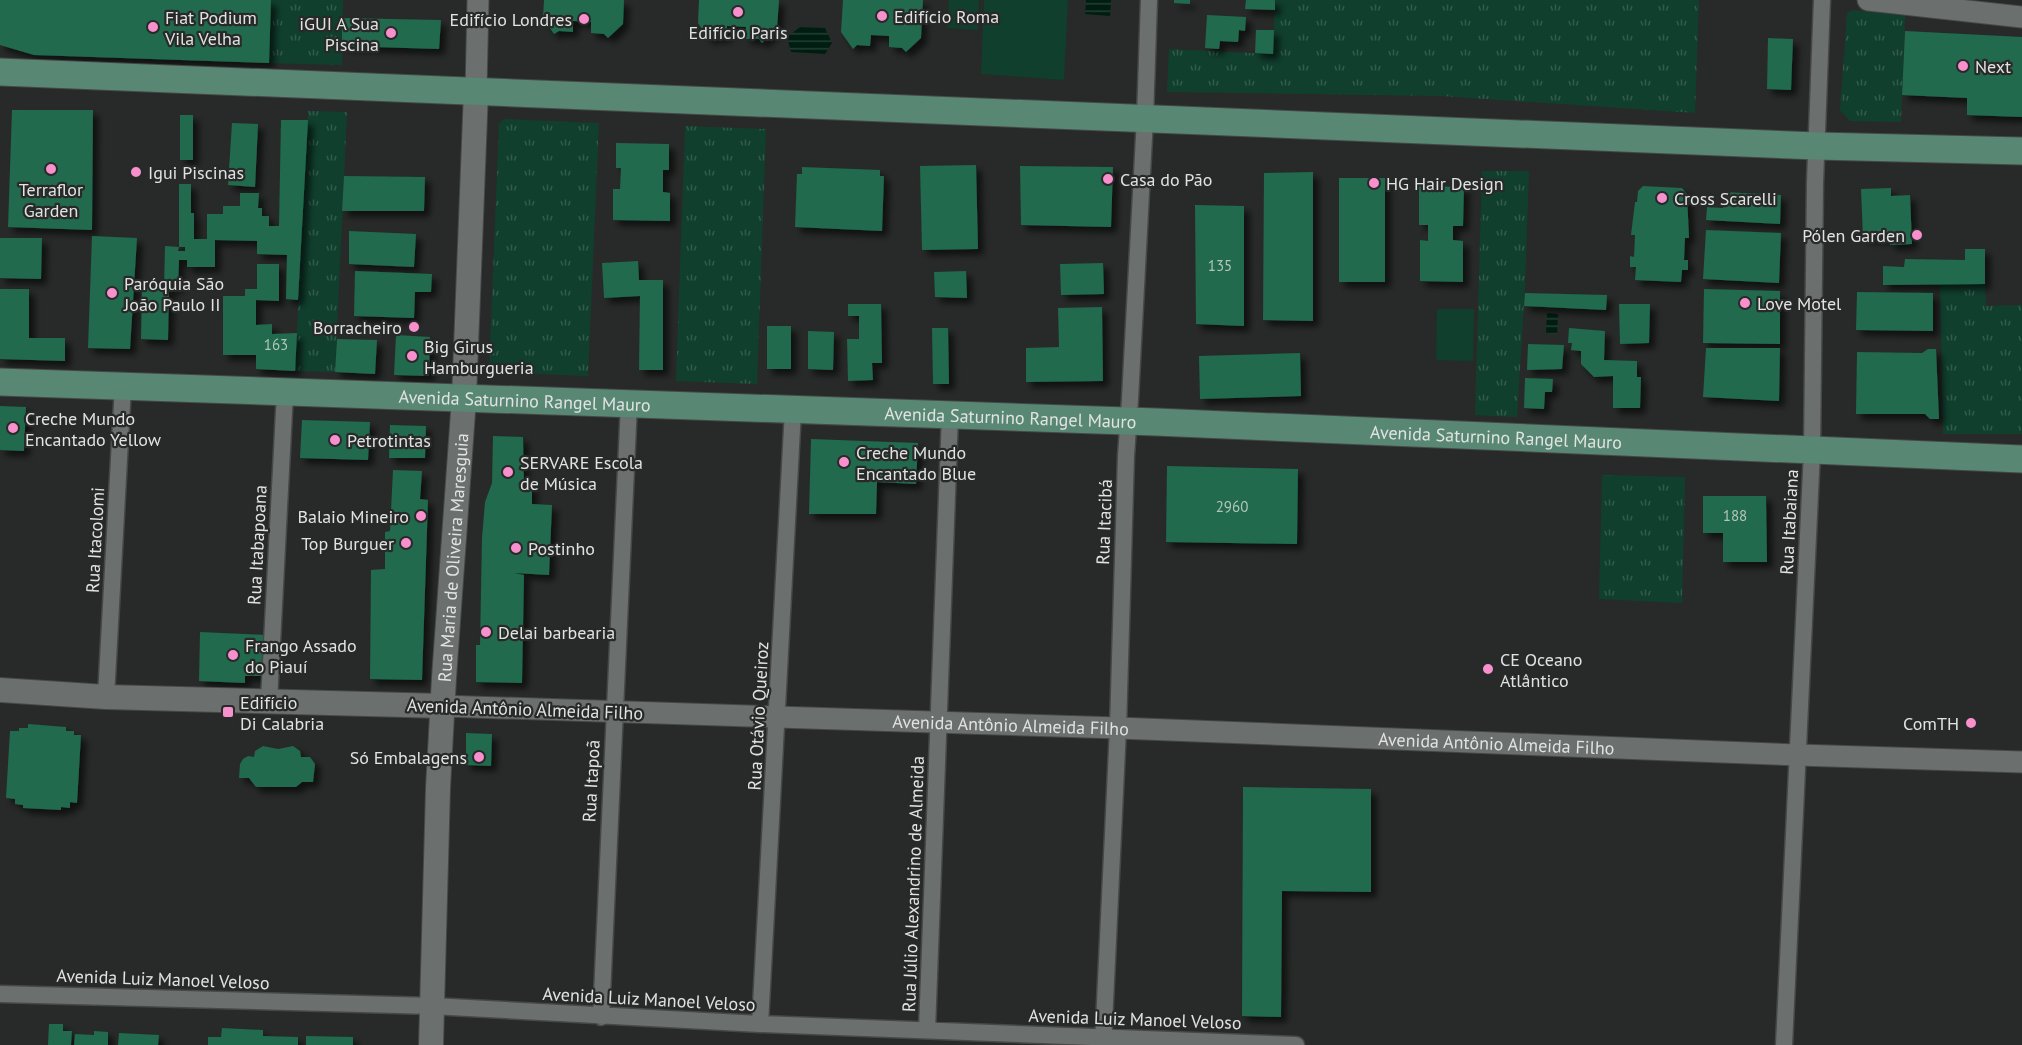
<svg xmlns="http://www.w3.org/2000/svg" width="2022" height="1045" font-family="'PT Sans',sans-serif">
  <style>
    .grass { fill: url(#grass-tufts) }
    .park { fill: #103f2e }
    .water { fill: url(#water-rules) }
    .building { fill: #206a4e; filter: url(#shadow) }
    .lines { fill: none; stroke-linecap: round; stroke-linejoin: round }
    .minor-casing { stroke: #464847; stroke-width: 19 }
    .tertiary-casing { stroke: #464847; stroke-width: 23 }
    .secondary-casing { stroke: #464847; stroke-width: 26 }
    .primary-casing { stroke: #464847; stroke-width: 29 }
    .minor { stroke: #6b6f6d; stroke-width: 16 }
    .tertiary { stroke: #6b6f6d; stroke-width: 21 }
    .secondary { stroke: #6b6f6d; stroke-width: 24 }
    .primary { stroke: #588874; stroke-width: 27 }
    .poi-dot { fill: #f790cd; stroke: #272a28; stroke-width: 2 }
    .labels { text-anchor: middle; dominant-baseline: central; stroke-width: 4.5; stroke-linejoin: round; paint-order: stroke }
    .number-label { font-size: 15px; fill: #b1c5bd }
    .poi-label { font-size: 18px; fill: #e1e3e2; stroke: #272a28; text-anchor: start }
    .street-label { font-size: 18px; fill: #e1e3e2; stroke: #272a28 }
  </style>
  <defs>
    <pattern id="grass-tufts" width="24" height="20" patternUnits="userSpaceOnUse" patternTransform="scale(1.5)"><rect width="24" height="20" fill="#103f2e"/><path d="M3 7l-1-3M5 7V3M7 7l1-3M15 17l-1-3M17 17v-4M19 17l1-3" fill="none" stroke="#325b4c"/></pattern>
    <pattern id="water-rules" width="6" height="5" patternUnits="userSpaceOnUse" patternTransform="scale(1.5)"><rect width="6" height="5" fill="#001d11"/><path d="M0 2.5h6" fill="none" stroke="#253e33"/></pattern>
    <filter id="shadow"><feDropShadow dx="5.5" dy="5.5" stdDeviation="3" flood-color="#0009"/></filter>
  </defs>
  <rect width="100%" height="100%" fill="#272a28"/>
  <path class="grass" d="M271,0H343L342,65L269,63Z
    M1275,0H1699L1695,113L1442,96L1167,92L1169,49L1273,54Z
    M1853,10L1905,16L1901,122L1850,121L1840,110L1847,13Z
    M308,111L347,112L335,372L295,371Z
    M504,119L599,123L588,376L489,372L499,124Z
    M685,126L766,129L757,384L676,381Z
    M1482,171H1529L1525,286L1517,417L1475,415Z
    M1940,284H1985L1986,306L2022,305V434H1943Z
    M1602,475L1685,477L1682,603L1599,599Z"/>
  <path class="park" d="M949,0H979L978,30L947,28Z
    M984,0H1068L1064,80L981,74Z
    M1437,309H1474L1473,361L1436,360Z"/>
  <path class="water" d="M1086,0H1111L1110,16L1085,14Z
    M800,27L825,28L832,43L825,54L791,52L787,37Z
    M1547,313L1558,314L1557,334L1546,333Z"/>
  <path class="building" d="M0,0H271L269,63L34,55L0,45Z
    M544,0H624L623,24L608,38L604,34L591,33V22L573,21V32L559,31L554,34L543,18Z
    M699,0H779L777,29L762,43L759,39H745L746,27L727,26V37H713L709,40L698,23Z
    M843,0H923L921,38L906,52L902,48L889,47V36L871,35L870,46L857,45L853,49L841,32Z
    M1174,0H1190V4L1174,3Z
    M1246,0H1275V10L1245,9Z
    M1207,15L1246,17L1245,31L1239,30L1238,42L1220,41L1219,49L1205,48Z
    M342,18L441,20L439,49L342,46Z
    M1256,30H1274L1273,54L1255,53Z
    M1905,31L2022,37V117L1967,115V98L1902,95Z
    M1768,38L1793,39L1791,90L1767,89Z
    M12,110H93L92,230L8,227Z
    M180,115H193V160H180Z
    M281,120H308L298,300L286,299L287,255L257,254V241L215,240V267H187V260H179L178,288H169L168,340L141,339L142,288H164L165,246L179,247L178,251H185V247H179V184H191V213H194V239H207V214H223V206H240V193H259L258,208H262V216H269V226H279Z
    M232,123L258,124L255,187L228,185Z
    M616,143L669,144V170H663V192L670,193V221L613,220V189H620L621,168H616Z
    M976,165L978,249L922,250L920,166Z
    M1020,166L1113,167L1111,227L1021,225Z
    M802,167L880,170V176H884L882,231L795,227L797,174H802Z
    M1313,172V321L1263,320L1264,173Z
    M344,176L425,177L424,211H342Z
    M1339,178H1385V282H1339Z
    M1419,186L1464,187L1463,226H1453V240L1463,241V282L1420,281V240L1428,241V225H1419Z
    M1643,186L1682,188L1687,194L1689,238H1685L1684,260H1688V270H1682L1681,282L1635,280L1636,267H1630V256L1634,257L1635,235H1631L1635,202H1637L1638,191Z
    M1891,188V196L1910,195L1912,244L1890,245V238H1863L1861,189Z
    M1724,192L1781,195L1780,224L1706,220L1707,207L1723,208Z
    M1195,205L1244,206V326L1196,324Z
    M1706,230L1781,233L1779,283L1703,279Z
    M349,231L416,234L414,267L349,264Z
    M92,236L137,238L130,349L88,348Z
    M0,238H42L41,279L0,278Z
    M1965,249H1985V284L1883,285V266L1904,267L1905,259L1965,260Z
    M638,261L639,280H663V370H639L640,296L604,298L602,263Z
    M1103,263L1104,294L1061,295L1060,264Z
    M257,264H279V301L256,300V325L272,324V334L297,333L295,371L256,369V355H223V296H245V289H257Z
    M355,271L432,274L431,292H415L414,318L354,316Z
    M966,271L967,298L935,297L934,272Z
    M0,289H29V338H65V361L0,359Z
    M1704,289L1780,291V344L1703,343Z
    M1857,292L1933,293V331L1856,330Z
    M1525,293L1607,295L1606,310L1524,306Z
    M848,304H881L882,363H872L873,380L848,381L847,339H859V316H848Z
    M1619,304H1650L1649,343L1620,344Z
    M1102,307L1103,381L1026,382V348L1059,347L1058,308Z
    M767,326H791V369H767Z
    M932,328H948L949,384H933Z
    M1569,328L1605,331L1604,360L1637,361V377H1641L1640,408H1613V376L1594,377L1581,364V351L1571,350L1572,343H1568Z
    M808,331L834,332L833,370L808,369Z
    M396,335L430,337L429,376L394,375Z
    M337,339L377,340L375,374L335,372Z
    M1528,344L1564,345L1562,369L1527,370Z
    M1706,348H1780L1779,401L1703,397Z
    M1928,349H1936L1939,419H1930L1925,414H1856L1857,352L1922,353Z
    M1300,353L1301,396L1200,399L1199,356Z
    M1525,378L1553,379L1552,392H1545L1544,409L1524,408Z
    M0,406L26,407L24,451L0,450Z
    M302,420L370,422L368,460L300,458Z
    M390,425L426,426L425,458H389Z
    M493,436L523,437L524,485H532V504L552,505L549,575L514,573L524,575L522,683L476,682V645H480L482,538L485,502L492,483Z
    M811,439L918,443L916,484L877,482L876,514H809Z
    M1167,466L1298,469L1297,544L1166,542Z
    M393,470L422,471L420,499L428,500L422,680L370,679L371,570L385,569V532L390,531Z
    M1703,496H1766L1767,562H1723V533H1703Z
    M200,632L268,635L266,676H245V683L199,681Z
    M28,724L66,727V731H74V735H81L77,803L70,802V808L61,807V810L23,808V805L15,804V799L6,798L10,731H19V728H28Z
    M466,733L492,734L491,766L466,765Z
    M263,746L278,749L293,746L300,751L301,757H310L315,764L313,782H302L296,787H256L249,778H239L240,764L243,759L248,756L254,757L255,751Z
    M1243,787L1371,789V892L1282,891L1281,1017L1242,1016Z
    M49,1024H63V1031H72L71,1045H48Z
    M222,1028L263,1030V1036L298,1037V1045H208V1037H221Z
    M94,1031L108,1032V1045H74L75,1034L94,1035Z
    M119,1033L159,1035L158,1045H118Z
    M306,1036L353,1037V1045H306Z"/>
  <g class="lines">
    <g class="minor-casing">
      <path id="minor" d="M106,697L123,386
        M269,701L285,392
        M0,994L432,1006L760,1024L1296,1045
        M601,1017L629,403
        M760,1024L793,410
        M927,1030L950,415
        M1103,1045L1118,728L1126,456L1130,399L1145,118L1149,0
        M1784,1045L1812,451L1815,183L1822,0"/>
    </g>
    <g class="tertiary-casing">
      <g id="tertiary">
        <path d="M1868,0L2022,17"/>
        <path d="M476,91L478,0"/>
        <path id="s1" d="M443,706L1118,728L1798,755L2022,762"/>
      </g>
    </g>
    <g class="secondary-casing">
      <g id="secondary">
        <path d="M0,690L106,697L443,706"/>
        <path id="s2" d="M431,1045L438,788L444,678L464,398L476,91"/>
      </g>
    </g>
    <g class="primary-casing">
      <g id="primary">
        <path d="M0,72L1817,146L2022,151"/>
        <path id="s3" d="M0,382L1156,422L2022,459"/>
      </g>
    </g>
    <use href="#minor" class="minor"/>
    <use href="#tertiary" class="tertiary"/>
    <use href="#secondary" class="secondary"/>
    <use href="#primary" class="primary"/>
  </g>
  <g class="poi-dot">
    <circle cx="738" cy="12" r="6"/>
    <circle cx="882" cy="16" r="6"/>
    <circle cx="584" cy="19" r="6"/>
    <circle cx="153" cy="27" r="6"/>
    <circle cx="391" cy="33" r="6"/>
    <circle cx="1963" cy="66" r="6"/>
    <circle cx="51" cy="169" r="6"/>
    <circle cx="136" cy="172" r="6"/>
    <circle cx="1108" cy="179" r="6"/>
    <circle cx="1374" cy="183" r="6"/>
    <circle cx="1662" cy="198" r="6"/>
    <circle cx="1917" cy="235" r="6"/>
    <circle cx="112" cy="293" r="6"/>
    <circle cx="1745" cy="303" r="6"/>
    <circle cx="414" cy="327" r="6"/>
    <circle cx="412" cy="356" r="6"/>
    <circle cx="13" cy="428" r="6"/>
    <circle cx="335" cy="440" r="6"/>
    <circle cx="844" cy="462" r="6"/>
    <circle cx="508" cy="472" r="6"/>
    <circle cx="421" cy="516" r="6"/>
    <circle cx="406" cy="543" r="6"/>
    <circle cx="516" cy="548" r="6"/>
    <circle cx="486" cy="632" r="6"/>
    <circle cx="233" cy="655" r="6"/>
    <circle cx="1488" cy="669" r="6"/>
    <rect x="222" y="706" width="12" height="12" rx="3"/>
    <circle cx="1971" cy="723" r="6"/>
    <circle cx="479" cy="757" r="6"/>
  </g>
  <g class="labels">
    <g class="number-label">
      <text x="1220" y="265">135</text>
      <text x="276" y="344">163</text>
      <text x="1232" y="506">2960</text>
      <text x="1735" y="515">188</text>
    </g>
    <g class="poi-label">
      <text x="894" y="16">Edifício Roma</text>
      <text x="165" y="17">Fiat Podium<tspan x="165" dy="21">Vila Velha</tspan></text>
      <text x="572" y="19" text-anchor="end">Edifício Londres</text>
      <text x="379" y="23" text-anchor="end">iGUI A Sua<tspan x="379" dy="21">Piscina</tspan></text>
      <text x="738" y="32" text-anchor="middle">Edifício Paris</text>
      <text x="1975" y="66">Next</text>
      <text x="148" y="172">Igui Piscinas</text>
      <text x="1120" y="179">Casa do Pão</text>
      <text x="1386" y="183">HG Hair Design</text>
      <text x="51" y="189" text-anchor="middle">Terraflor<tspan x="51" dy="21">Garden</tspan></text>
      <text x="1674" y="198">Cross Scarelli</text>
      <text x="1905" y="235" text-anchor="end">Pólen Garden</text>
      <text x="124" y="283">Paróquia São<tspan x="124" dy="21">João Paulo II</tspan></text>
      <text x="1757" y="303">Love Motel</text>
      <text x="402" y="327" text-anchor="end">Borracheiro</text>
      <text x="424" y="346">Big Girus<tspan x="424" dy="21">Hamburgueria</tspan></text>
      <text x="25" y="418">Creche Mundo<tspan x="25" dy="21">Encantado Yellow</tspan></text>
      <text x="347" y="440">Petrotintas</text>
      <text x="856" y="452">Creche Mundo<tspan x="856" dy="21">Encantado Blue</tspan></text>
      <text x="520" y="462">SERVARE Escola<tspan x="520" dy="21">de Música</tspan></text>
      <text x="409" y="516" text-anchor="end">Balaio Mineiro</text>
      <text x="394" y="543" text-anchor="end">Top Burguer</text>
      <text x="528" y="548">Postinho</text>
      <text x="498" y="632">Delai barbearia</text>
      <text x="245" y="645">Frango Assado<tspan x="245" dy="21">do Piauí</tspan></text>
      <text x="1500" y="659">CE Oceano<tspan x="1500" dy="21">Atlântico</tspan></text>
      <text x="240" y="702">Edifício<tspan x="240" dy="21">Di Calabria</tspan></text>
      <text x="1959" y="723" text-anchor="end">ComTH</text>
      <text x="467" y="757" text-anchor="end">Só Embalagens</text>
    </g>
    <g class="street-label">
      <text stroke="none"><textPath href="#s3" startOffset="525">Avenida Saturnino Rangel Mauro</textPath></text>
      <text stroke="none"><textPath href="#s3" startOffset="1011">Avenida Saturnino Rangel Mauro</textPath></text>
      <text stroke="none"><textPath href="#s3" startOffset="1497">Avenida Saturnino Rangel Mauro</textPath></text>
      <text transform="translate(1104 522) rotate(-88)">Rua Itacibá</text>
      <text transform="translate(1789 522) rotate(-87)">Rua Itabaiana</text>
      <text transform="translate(95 540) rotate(-87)">Rua Itacolomi</text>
      <text transform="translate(257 545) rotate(-87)">Rua Itabapoana</text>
      <text stroke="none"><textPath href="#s2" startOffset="488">Rua Maria de Oliveira Maresguia</textPath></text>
      <text transform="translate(525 709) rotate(2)">Avenida Antônio Almeida Filho</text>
      <text transform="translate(758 716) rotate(-87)">Rua Otávio Queiroz</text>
      <text stroke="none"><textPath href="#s1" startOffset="568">Avenida Antônio Almeida Filho</textPath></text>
      <text stroke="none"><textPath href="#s1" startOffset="1054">Avenida Antônio Almeida Filho</textPath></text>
      <text transform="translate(591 781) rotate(-87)">Rua Itapoã</text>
      <text transform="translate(913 884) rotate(-88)">Rua Júlio Alexandrino de Almeida</text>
      <text transform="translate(163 979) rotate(2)">Avenida Luiz Manoel Veloso</text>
      <text transform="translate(649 999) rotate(3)">Avenida Luiz Manoel Veloso</text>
      <text transform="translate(1135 1019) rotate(2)">Avenida Luiz Manoel Veloso</text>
    </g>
  </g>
</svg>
